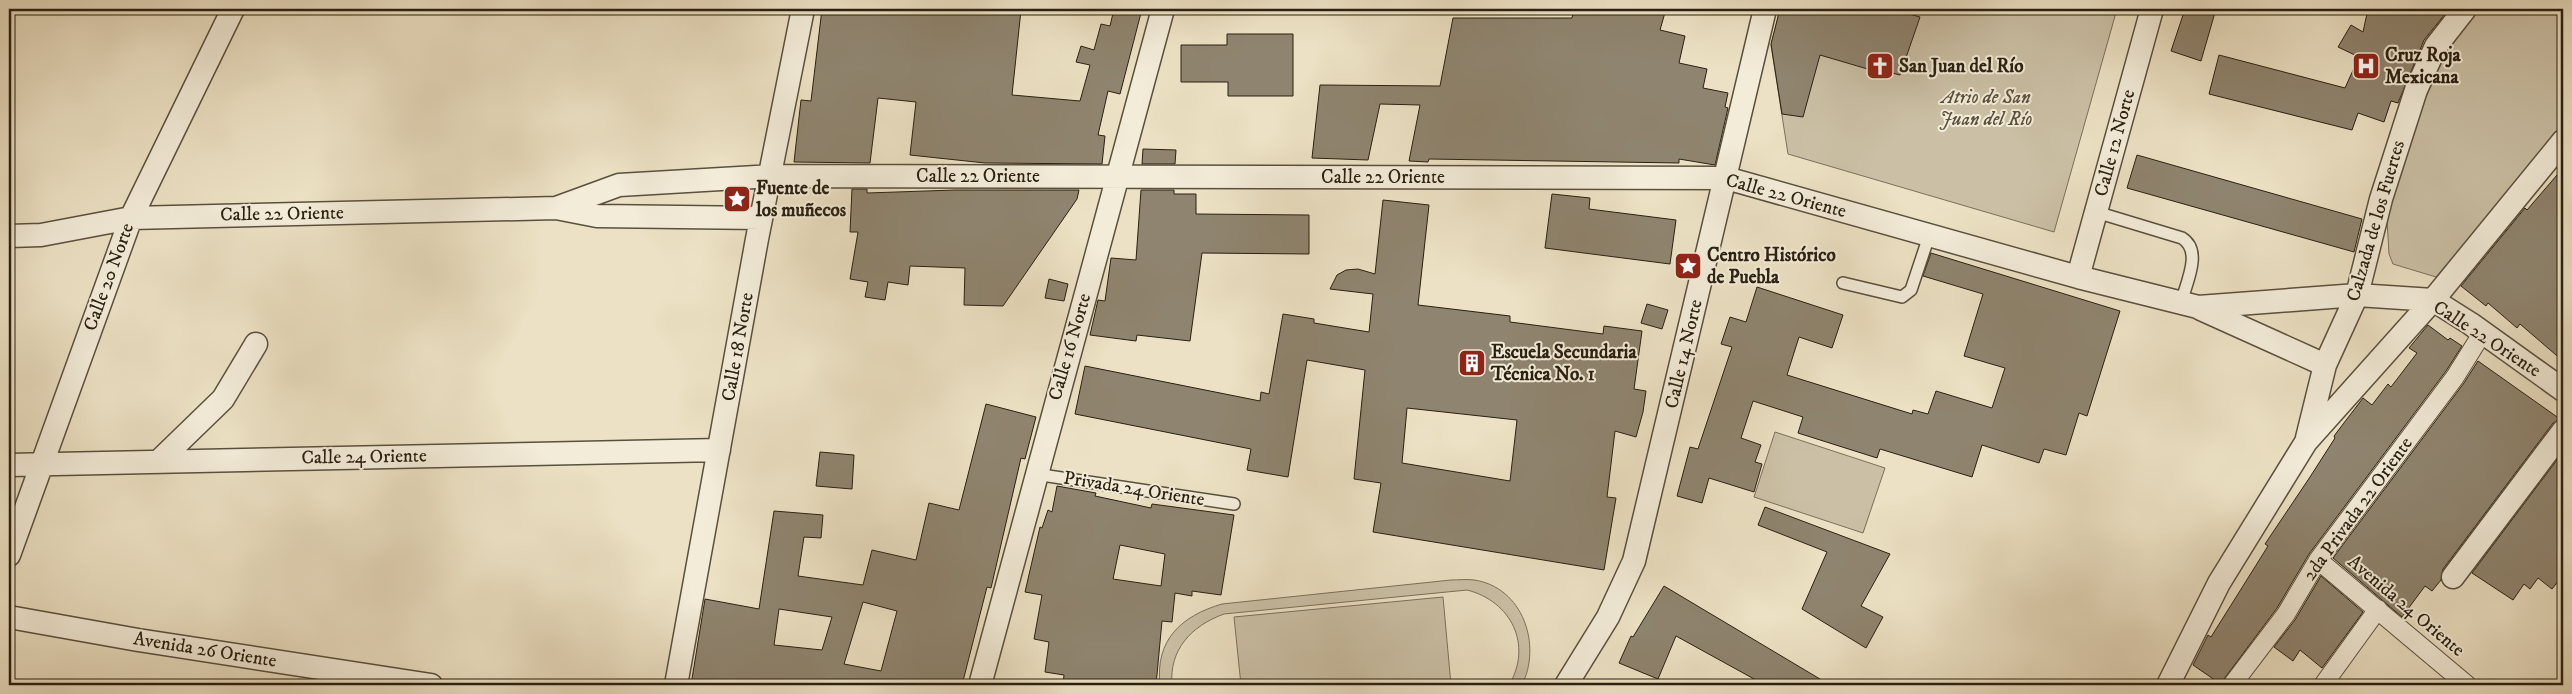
<svg xmlns="http://www.w3.org/2000/svg" width="2572" height="694" font-family="'IM FELL DW Pica',serif">
  <style>
    .green { fill: #cbc0a6; stroke: #7a705c }
    .building { fill: #8f846f; stroke: #2a2012; fill-rule: evenodd }
    .lines { fill: none; stroke-linecap: round; stroke-linejoin: round }
    .service-casing { stroke: #5a503e; stroke-width: 14 }
    .pedestrian-casing { stroke: #5a503e; stroke-width: 20 }
    .minor-casing { stroke: #5a503e; stroke-width: 25 }
    .service { stroke: #f3ecd9; stroke-width: 11 }
    .pedestrian { stroke: #f3ecd9; stroke-width: 18 }
    .minor { stroke: #f3ecd9; stroke-width: 22 }
    .labels { text-anchor: middle; dominant-baseline: central; stroke-width: 4; stroke-linejoin: round; paint-order: stroke }
    .poi-label { font-size: 19px; font-weight: bold; fill: #2a2012; stroke: #f3ecd9; text-anchor: start }
    .park-label { font-size: 19px; font-style: italic; fill: #5a503e; stroke: #f3ecd9 }
    .street-label { font-size: 19px; fill: #2a2012; stroke: #f3ecd9 }
  </style>
  <rect width="100%" height="100%" fill="#ece1c4"/>
  <filter id="stains"><feTurbulence type="fractalNoise" baseFrequency=".004" numOctaves="4"/><feColorMatrix values="0 0 0 0 .2 0 0 0 0 .09 0 0 0 0 .02 0 0 0 .5 -.17"/></filter>
  <radialGradient id="worn" r=".72"><stop offset=".6" stop-color="#630" stop-opacity="0"/><stop offset="1" stop-color="#630" stop-opacity=".3"/></radialGradient>
  <path class="green" d="M1780,9H2117L2054,232L1788,154L1771,45Z
    M2473,9H2563V128L2436,277L2393,264L2389,254L2387,220L2417,110L2463,21Z
    M1775,432L1885,468L1863,533L1754,497Z
    M1451,580C1458,580 1466,579 1474,580C1523,587 1542,645 1522,685H1509C1533,645 1511,601 1467,590L1224,614C1191,626 1169,650 1172,685H1160C1155,640 1181,616 1222,604Z
    M1443,597L1451,685H1241L1234,617Z"/>
  <path class="building" d="M822,9L1021,10L1012,95L1080,101L1090,65L1076,62L1081,46L1094,50L1101,24L1110,26L1114,9H1142L1120,94L1108,91L1098,135L1105,136L1102,164L985,163L910,155L916,102L878,98L870,163L794,162L801,100L811,101Z
    M1574,9H1666L1660,30L1685,36L1679,63L1707,69L1703,88L1728,93L1725,107L1728,108L1715,165L1679,159V163L1429,159L1428,162L1409,161L1420,105L1380,104L1368,160L1312,158L1320,85L1440,86L1453,18H1572Z
    M1780,9H1892L1920,17L1900,75L1888,72V75L1820,55L1803,117L1782,114L1771,44Z
    M2185,9H2216L2201,61L2171,51Z
    M2368,9H2449L2424,40L2398,103L2391,101L2384,122L2358,113L2352,130L2209,94L2219,55L2345,88L2359,57L2338,47L2351,25L2363,32Z
    M1227,34H1293V96H1228V82H1181V45H1227Z
    M1143,149L1176,150L1175,164H1142Z
    M2137,155L2362,219L2354,252L2127,188Z
    M2563,168V361L2520,324L2517,328L2488,303L2486,306L2461,286L2525,208L2527,210Z
    M852,189H867V193L955,190H1079L1077,199L1003,306L964,305L965,268L910,266L908,285L888,282L885,300L865,297L868,282L850,279L858,232H850Z
    M1141,190H1174V194H1196V214L1309,215V254L1202,253L1190,341L1137,335L1136,341L1090,335L1098,300L1105,301L1111,258L1136,260Z
    M1552,194L1590,198L1589,209L1676,220L1670,264L1545,248Z
    M1383,200L1429,205L1418,305L1510,316V322L1603,334L1604,326L1642,331L1634,389L1646,391L1643,412L1636,437L1615,431L1607,497L1616,498L1604,570L1373,532L1381,483L1354,479L1365,370L1307,360L1288,477L1247,470L1251,449L1075,414L1085,366L1260,401L1261,392L1269,394L1283,314L1314,319V323L1369,332L1373,294L1330,289L1337,275L1346,270L1358,269L1375,274ZM1407,408L1517,420L1510,481L1402,463Z
    M1931,253L2120,311L2087,416L2079,413L2066,455L2044,449L2039,463L1982,445L1972,477L1880,449L1877,458L1798,433L1803,417L1753,401L1741,438L1761,445L1755,462L1762,464L1754,492L1709,478L1702,503L1677,496L1690,447L1698,449L1732,347L1721,344L1730,317L1746,322L1757,287L1843,315L1832,348L1799,337L1787,375L1912,414L1913,410L1928,414L1936,391L1992,408L2005,368L1964,356L1983,294L1923,276Z
    M1049,279L1068,284L1064,301L1045,298Z
    M1647,304L1668,310L1662,329L1641,323Z
    M2428,325L2448,340L2450,338L2462,346L2446,371L2309,554L2277,608L2224,679L2222,685L2193,665L2208,635L2211,637L2238,594L2268,546L2265,544L2310,477L2335,438L2334,436L2363,398L2372,405L2388,384L2391,387L2417,353L2409,348Z
    M2478,361L2560,419L2553,423L2443,569L2441,580L2432,591L2425,586L2402,617L2333,558L2464,383Z
    M986,404L1036,417L1025,459L1021,458L991,588L987,587L962,685H933L917,681L916,685H691L705,599L759,609L774,511L823,515L821,538L804,537L798,576L863,585L872,550L916,560L929,503L959,510ZM863,602L897,611L881,671L844,664ZM779,609L832,617L822,650L774,645Z
    M820,452L854,455L852,489L816,486Z
    M2563,452V575L2552,589L2538,578L2530,589L2524,584L2513,600L2472,573Z
    M1057,486L1096,493L1095,496L1151,508L1152,504L1234,515L1221,595L1192,591V596L1175,593L1172,622L1162,621L1156,685H1063L1064,675L1045,672L1049,642L1034,639L1042,595L1025,592L1040,527L1042,528L1048,510L1052,512ZM1120,545L1165,554L1161,586L1113,579Z
    M1765,507L1890,554L1861,606L1883,617L1866,648L1802,609L1827,552L1758,525Z
    M2321,576L2363,612L2322,668L2300,650L2293,661L2274,647L2295,620Z
    M1664,586L1830,685H1765L1676,636L1658,679L1619,663L1631,636L1633,637Z"/>
  <g class="lines">
    <g class="service-casing">
      <path id="service" d="M2096,212L2182,238C2203,251 2186,283 2181,303
        M1843,283L1902,297L1911,290L1929,236
        M1035,474L1234,504"/>
    </g>
    <g class="pedestrian-casing">
      <path id="pedestrian" d="M2318,560L2467,685
        M2232,685L2286,614L2318,560L2455,377L2483,332
        M2323,685L2378,609"/>
    </g>
    <g class="minor-casing">
      <path id="minor" d="M556,208L619,185L771,176L1726,178L2078,277L2198,307L2357,295L2433,300L2471,324L2563,390
        M9,236L41,235L131,218L556,208L597,216L761,218
        M2078,277L2152,9
        M2201,309L2325,365
        M2307,438L2325,365L2357,295L2381,199L2416,90L2436,46L2465,9
        M159,461L223,399L256,344
        M9,465L719,450
        M9,555L131,218L233,9
        M2453,577L2563,431
        M9,617L138,640L431,685
        M676,685L757,239L803,9
        M980,685L1163,9
        M1566,685L1608,617L1634,561L1765,9
        M2168,685L2219,583L2306,442L2433,300L2563,141"/>
    </g>
    <use href="#service" class="service"/>
    <use href="#pedestrian" class="pedestrian"/>
    <use href="#minor" class="minor"/>
  </g>
  <defs>
    <g id="church-square" transform="scale(1.4375)"><rect x="-9" y="-9" width="18" height="18" rx="4" fill="#8f2418" stroke="#f3ecd9"/><path d="M-1.2-6h2.4v3.5h3.3v2.4h-3.3V6h-2.4V-.1h-3.3v-2.4h3.3Z" fill="#fff"/></g>
    <g id="hospital-square" transform="scale(1.4375)"><rect x="-9" y="-9" width="18" height="18" rx="4" fill="#8f2418" stroke="#f3ecd9"/><path d="M-5-5h3v3.5h4V-5h3V5h-3V1.5h-4V5h-3Z" fill="#fff"/></g>
    <g id="sight-square" transform="scale(1.4375)"><rect x="-9" y="-9" width="18" height="18" rx="4" fill="#8f2418" stroke="#f3ecd9"/><path d="M0-6L1.8-2.2L6-1.7L2.9 1.2L3.7 5.4L0 3.3L-3.7 5.4L-2.9 1.2L-6-1.7L-1.8-2.2Z" fill="#fff"/></g>
    <g id="building-square" transform="scale(1.4375)"><rect x="-9" y="-9" width="18" height="18" rx="4" fill="#8f2418" stroke="#f3ecd9"/><path d="M-4-6H4V6H1V3H-1V6H-4ZM-2.5-4.3h1.7v1.8h-1.7ZM.8-4.3h1.7v1.8H.8ZM-2.5-1h1.7V.8h-1.7ZM.8-1h1.7V.8H.8Z" fill="#fff"/></g>
  </defs>
  <g fill-rule="evenodd">
    <use href="#church-square" x="1880" y="66"/>
    <use href="#hospital-square" x="2366" y="66"/>
    <use href="#sight-square" x="737" y="199"/>
    <use href="#sight-square" x="1688" y="266"/>
    <use href="#building-square" x="1472" y="363"/>
  </g>
  <g class="labels">
    <g class="poi-label">
      <text x="2385" y="55">Cruz Roja<tspan x="2385" dy="22">Mexicana</tspan></text>
      <text x="1899" y="66">San Juan del Río</text>
      <text x="756" y="188">Fuente de<tspan x="756" dy="22">los muñecos</tspan></text>
      <text x="1707" y="255">Centro Histórico<tspan x="1707" dy="22">de Puebla</tspan></text>
      <text x="1491" y="352">Escuela Secundaria<tspan x="1491" dy="22">Técnica No. 1</tspan></text>
    </g>
    <g class="park-label">
      <text x="1986" y="97">Atrio de San<tspan x="1986" dy="22">Juan del Río</tspan></text>
    </g>
    <g class="street-label">
      <text transform="translate(2115 143) rotate(-75)">Calle 12 Norte</text>
      <text x="978" y="176">Calle 22 Oriente</text>
      <text x="1383" y="177">Calle 22 Oriente</text>
      <text transform="translate(1786 196) rotate(15)">Calle 22 Oriente</text>
      <text transform="translate(282 214) rotate(-1)">Calle 22 Oriente</text>
      <text transform="translate(2376 221) rotate(-74)">Calzada de los Fuertes</text>
      <text transform="translate(109 277) rotate(-70)">Calle 20 Norte</text>
      <text transform="translate(2487 339) rotate(33)">Calle 22 Oriente</text>
      <text transform="translate(738 347) rotate(-80)">Calle 18 Norte</text>
      <text transform="translate(1070 347) rotate(-74)">Calle 16 Norte</text>
      <text transform="translate(1684 354) rotate(-77)">Calle 14 Norte</text>
      <text transform="translate(364 457) rotate(-1)">Calle 24 Oriente</text>
      <text transform="translate(1134 489) rotate(9)">Privada 24 Oriente</text>
      <text transform="translate(2358 509) rotate(-54)">2da Privada 22 Oriente</text>
      <text transform="translate(2406 606) rotate(40)">Avenida 24 Oriente</text>
      <text transform="translate(205 650) rotate(9)">Avenida 26 Oriente</text>
    </g>
  </g>
  <rect width="2572" height="694" fill="none" stroke="#ece1c4" stroke-width="30"/>
  <rect x="10" y="10" width="2552" height="674" fill="none" stroke="#2a2012" stroke-width="2.5"/>
  <rect x="15" y="15" width="2542" height="664" fill="none" stroke="#2a2012"/>
  <rect width="100%" height="100%" filter="url(#stains)"/>
  <rect width="100%" height="100%" fill="url(#worn)"/>
</svg>
